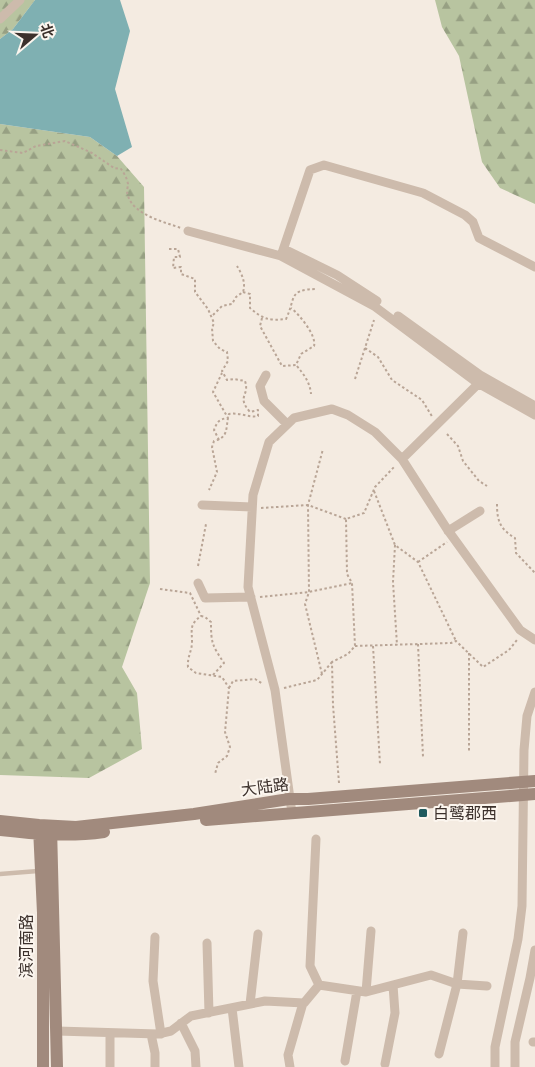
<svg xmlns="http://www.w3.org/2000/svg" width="535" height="1067" font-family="Helvetica,'Noto Sans SC',sans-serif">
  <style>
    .forest { fill: url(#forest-firs) }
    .water { fill: #7fb0b2 }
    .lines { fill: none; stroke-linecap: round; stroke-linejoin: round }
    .path { stroke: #b9a596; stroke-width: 2; stroke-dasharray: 2.5 2.5; stroke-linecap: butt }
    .lane { stroke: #cdbbac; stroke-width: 4.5 }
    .street { stroke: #cdbbac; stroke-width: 9 }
    .secondary { stroke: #a18a7d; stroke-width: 12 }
    .poi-dot { fill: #1f5a5e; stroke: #fbf5ee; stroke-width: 2 }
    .labels { text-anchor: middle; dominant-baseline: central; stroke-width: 4; stroke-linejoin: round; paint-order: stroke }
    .street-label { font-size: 16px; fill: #3b302b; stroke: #fbf5ee }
    .poi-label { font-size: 16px; fill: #3b302b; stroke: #fbf5ee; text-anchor: start }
  </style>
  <defs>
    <pattern id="forest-firs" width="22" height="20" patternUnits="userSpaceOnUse" patternTransform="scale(1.25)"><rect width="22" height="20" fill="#b8c4a0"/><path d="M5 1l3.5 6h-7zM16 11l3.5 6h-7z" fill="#97a083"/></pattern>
  </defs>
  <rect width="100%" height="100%" fill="#f4ebe1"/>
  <path class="forest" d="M0,0H35L13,29L0,39Z
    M435,0H535V204L500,188L482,162L459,56L442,27Z
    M0,124L90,137L117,156L144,187L150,583L122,667L137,693L142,749L89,778L0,775Z"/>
  <path class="water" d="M35,0H120L130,31L115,89L132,147L117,156L90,137L0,124V39L13,29Z"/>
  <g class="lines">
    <path class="path" d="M0,150L23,153L36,146L65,141L92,153L114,168L121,169C124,173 127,178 128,184C128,187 126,192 128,196C134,215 164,222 181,228
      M169,249H178L180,257H174L173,268L181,267V274L195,279V292L208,309L214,323L212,328L213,341L220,349L227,352L228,361L222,371L227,380L234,379L245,381C250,396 236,396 250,412L258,410V416C249,418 239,412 229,414C225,427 230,437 214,441L212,447L217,472L209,490
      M243,292L250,294V308C263,319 268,321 286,319C296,298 288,290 315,289
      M213,315L222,306L232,304L236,297L243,292C246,283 242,274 237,266
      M262,318L260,326L282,366L296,365L301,354L314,346C317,336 299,314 291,308
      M365,348L378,357L392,380L422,400L433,418
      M297,366C304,375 310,382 311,394
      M355,379L374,320
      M447,434L458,446L463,461L479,481L487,486
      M219,440L214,430C217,422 219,419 228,418L213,392L222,373
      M374,491L395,545L418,562L456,641
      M497,504C497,521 500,529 515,538L516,553L535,573
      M261,508L308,505L346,519
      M395,545L393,582L397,645
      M418,562L447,542
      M198,566L206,524
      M160,589L190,593L201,616
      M260,597L309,592L352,583
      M418,644L423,757
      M355,646L451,643L456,641L483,667L509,650L517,640
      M373,646L380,764
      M469,653V753
      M322,674L305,604L309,592L308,505L323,449
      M213,675L224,663C212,645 211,643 211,622L205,617L201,616C189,625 192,629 192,642C192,651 187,657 188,667L196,673L222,677L229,688L225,732L230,747L227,756L218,763L215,774
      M229,688L233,681L255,679L263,684
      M284,688L317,680L332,662
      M339,783L333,705L332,662L348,654L355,646L352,583L347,574L346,519L364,513L375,487L395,466"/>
    <path class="lane" d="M0,874L38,871"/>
    <path class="street" d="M0,19L20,0
      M188,231L281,256
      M284,249L337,275L377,301
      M535,267L479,238L473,222L465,215L423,193L324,165L310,170L281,256L374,306L476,382L535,415
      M398,316L480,375L535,406
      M266,375L260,386L264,401L287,424
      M402,459L479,383
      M202,505L252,507
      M448,531L480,511
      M198,583L205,598L251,597
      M292,813L275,690L248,587L253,495L269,442L294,418L332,409L348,415L375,432L402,459L447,529L520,630L535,640
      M316,839L310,966L319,985
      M155,937L153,981L161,1034
      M207,943L209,1013
      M366,992L371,931
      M250,1004L258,934
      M232,1008L239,1067
      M181,1023L195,1051L196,1067
      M57,1031L158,1034L171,1031L191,1016L265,1001L304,1003L319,985L366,992L431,975L457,984L487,986
      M110,1033V1067
      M151,1034L155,1053V1067
      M533,1042H535
      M439,1054L457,984L463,933
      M345,1061L357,991
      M385,1064L395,1013L393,985
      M290,1067L288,1055L303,1003
      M495,1067V1047L518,939L522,906L524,750L527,716L535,692
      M515,1067V1042L530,978L535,950"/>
    <path class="secondary" d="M206,820L535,794
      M0,821L39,825L76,827L194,814L289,799H308L535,781
      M51,827L57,1067
      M39,828L43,913V1067
      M0,830C35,834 69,837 104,832"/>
  </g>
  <rect class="poi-dot" x="418" y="808" width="10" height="10" rx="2.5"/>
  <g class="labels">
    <g class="street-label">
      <text transform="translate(265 787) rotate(-7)">大陆路</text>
      <text transform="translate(26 946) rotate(-90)">滨河南路</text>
    </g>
    <g class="poi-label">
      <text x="433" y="813">白鹭郡西</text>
    </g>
  </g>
  <g transform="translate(35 35) rotate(71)" stroke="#fbf5ee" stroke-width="4" paint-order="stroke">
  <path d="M0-4L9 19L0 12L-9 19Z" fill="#3b302b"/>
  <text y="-8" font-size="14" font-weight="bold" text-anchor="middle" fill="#3b302b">北</text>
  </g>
</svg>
